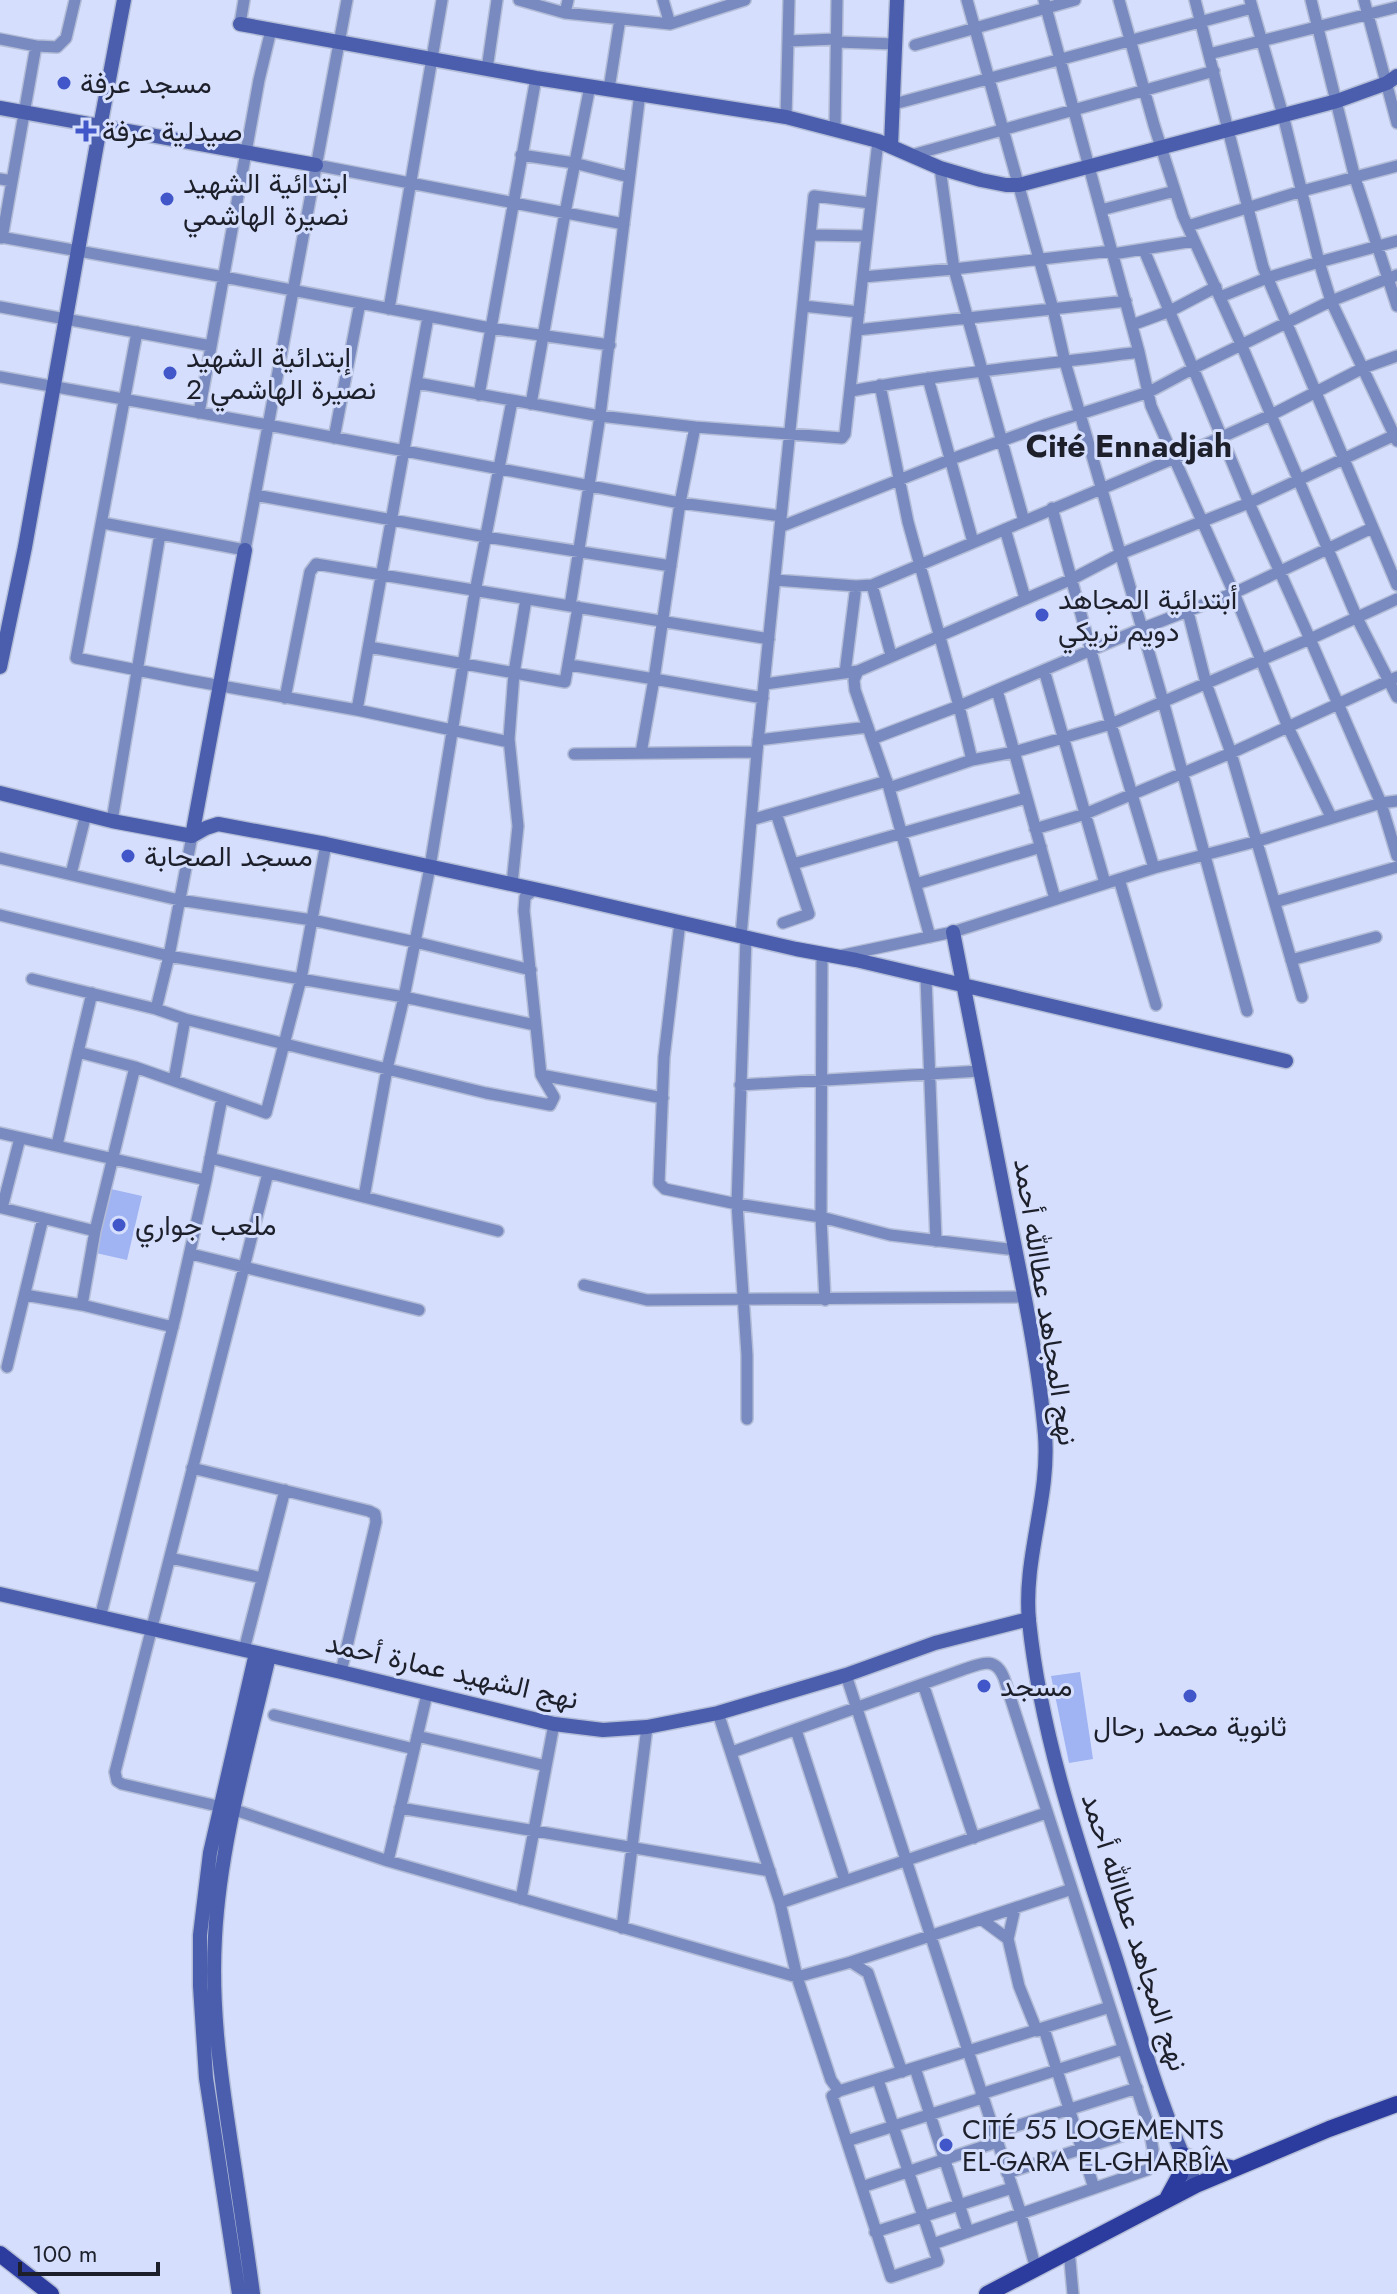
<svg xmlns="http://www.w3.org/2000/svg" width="1397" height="2294" font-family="Jost,Vazirmatn,sans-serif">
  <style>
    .green { fill: #a0b3f2 }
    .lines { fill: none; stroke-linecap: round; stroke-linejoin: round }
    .street-casing { stroke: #b4bdd7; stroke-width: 14 }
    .secondary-casing { stroke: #b4bdd7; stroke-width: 17 }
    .primary-casing { stroke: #b4bdd7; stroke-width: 19 }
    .street { stroke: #798ac0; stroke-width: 11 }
    .secondary { stroke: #4a5ead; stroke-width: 14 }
    .primary { stroke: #2c3b9e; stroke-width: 16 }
    .poi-dot { fill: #4156c9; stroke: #d5dffd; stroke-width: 3 }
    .labels { text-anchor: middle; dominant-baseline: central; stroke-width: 6; stroke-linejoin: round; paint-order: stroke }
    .poi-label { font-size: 28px; fill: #1d202b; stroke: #d5dffd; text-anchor: start }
    .street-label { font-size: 28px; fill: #1d202b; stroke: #d5dffd }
    .quarter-label { font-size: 32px; font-weight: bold; fill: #1d202b; stroke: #d5dffd }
  </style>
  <rect width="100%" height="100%" fill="#d5dffd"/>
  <path class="green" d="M111,1189L142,1196L127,1260L96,1253Z
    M1080,1672L1093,1759L1069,1763L1051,1676Z"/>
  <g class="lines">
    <g class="street-casing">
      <path id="street" d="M519,0L565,13L670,24L745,0
        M663,0L670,24
        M967,0L1053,309L1065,362L1163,701L1247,1011
        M1044,0L1139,352L1151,406L1234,593L1288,727L1331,817
        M1119,0L1154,125L1183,216L1241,344L1357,618L1397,697
        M1195,0L1263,267L1397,585
        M1250,0L1283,115L1319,262L1331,301L1397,441
        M1311,0L1355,178L1397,306
        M1364,0L1397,123
        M565,13L568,0
        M240,24L244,0
        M0,39L36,46L57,47L66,38L75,0
        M788,41L836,39
        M836,42L895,44
        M915,45L1075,0
        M1209,54L1397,7
        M487,69L497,0
        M609,89L620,19
        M894,104L1252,8
        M786,117L789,0
        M835,129L837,0
        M521,155L574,163L629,177
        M912,155L1214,71
        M316,165L624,224
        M940,168L954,269L1024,521
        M0,179L12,181
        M1101,210L1175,191
        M1188,226L1302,191L1397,166
        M810,235L867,236
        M0,237L224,277L490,328L610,345
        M2,238L36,46
        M1144,250L1249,503L1310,639L1381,803L1397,856
        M1113,254L1194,241
        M863,277L954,269L1112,251
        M1220,297L1267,278L1319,262L1397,241
        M803,306L859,312
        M0,307L211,346
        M389,309L442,0
        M1132,325L1170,311L1216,287
        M857,330L1126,301
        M137,332L76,658L188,680L357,710L509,742
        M0,377L268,425L680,503L781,516
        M928,378L973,542
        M417,383L600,416L695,427L842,438L845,434L878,141
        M880,385L908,522L959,706L972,760L1014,752L1111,724L1310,639L1397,599
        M851,391C946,373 1043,365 1139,352
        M479,395L536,78
        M531,404L565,213L590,86
        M199,413L259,80L271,30
        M695,427L680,503L654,679L763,698
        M334,438L360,303
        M255,495L486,537L671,566
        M1052,508L1111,724L1154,868
        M103,523L245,550L347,0
        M780,527L957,457L1045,425L1149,392L1194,368L1331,301L1397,275
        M1005,529L1025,598
        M775,580L856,586L872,585L1175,458L1271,415L1363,368L1397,356
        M872,585L891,655
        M570,606L600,416L640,93
        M1188,612L1206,683L1231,753L1302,997
        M369,647L565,682L578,607
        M570,665L654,679L641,753
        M1044,670L1105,883
        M845,673L856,586
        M765,684L858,671
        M997,690L1055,899
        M285,698L310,572L316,564L769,639
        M357,710L428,317
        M872,739L959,706L1141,629L1234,593L1372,528
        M758,740L868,727
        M574,754L757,752
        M889,788L972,760
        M776,813L809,914L783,923
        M751,820L887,781
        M112,821L160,534
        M1035,829L1085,814L1231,753L1397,677
        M0,858L179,900L312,920L415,942L531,970
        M793,864L1026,798
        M71,874L86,814
        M1119,879L1156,1005
        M512,884L518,826L509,739L514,673L526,599
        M916,884L1041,847
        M1275,902L1397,867
        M0,915L169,956L404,997L535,1025
        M680,922L664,1057L659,1183L665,1189L737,1204L821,1217L890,1235L1016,1250
        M741,936L757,752L814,196L870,203
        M746,937L737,1204L747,1355V1419
        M930,937L889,788L855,690L854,680L858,671L1072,579L1120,554L1249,503L1397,434
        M822,953L821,1217L825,1300
        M839,956L953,932L1154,868L1258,841L1381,803L1397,801
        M1291,960L1376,937
        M926,978L936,1241
        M32,979L156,1009L185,1019L313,1051L486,1093L550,1105L554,1097L541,1075L524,911L525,897L535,889
        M92,993L78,1052L135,1067L266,1113L301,979L326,844
        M156,1009L169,956L192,836
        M541,1075L663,1098
        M174,1080L185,1019
        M740,1085L980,1071
        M0,1133L206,1180L222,1098
        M20,1138L2,1208L95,1231
        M57,1145L78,1052
        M210,1158L498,1231
        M268,1173L115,1772L117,1781L122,1784L235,1810L388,1861L797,1977L851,1962L1072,1889
        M364,1197L387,1069L404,997L430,867L475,592L512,401
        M191,1254L419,1310
        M584,1285L647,1300L1024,1297
        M25,1295L82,1305L173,1327
        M82,1305L95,1231L135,1067
        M7,1367L43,1218
        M192,1468L369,1511L375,1514L376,1522L341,1672
        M170,1558L262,1578
        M100,1618L176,1314L206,1180
        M244,1650L285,1490
        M846,1675L1021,2214L1036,2269
        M923,1684L974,1838
        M718,1713L780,1903L797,1977L831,2080L839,2091L1110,2007L1004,1678C995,1655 980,1664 962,1670L732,1752
        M274,1715L414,1749
        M796,1730L845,1881
        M417,1736L546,1766
        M400,1808L770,1871
        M388,1861L427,1694
        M521,1899L554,1724
        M780,1903L1046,1813
        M981,1919L1008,1939L1019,1986L1037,2031
        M622,1928L647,1727
        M1008,1939L1015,1908
        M851,1962L868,1973L902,2072
        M1044,2029L1094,2188
        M915,2068L968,2232
        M839,2091L832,2096L891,2277L938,2261L878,2080
        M981,2094L1123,2049
        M994,2133L1137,2088
        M847,2141L982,2098
        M1007,2173L1149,2127
        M862,2187L997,2142
        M875,2232L1012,2188
        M933,2244L1147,2170L1150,2166L1153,2150L1149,2127L1110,2007
        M1069,2250L1073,2294"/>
    </g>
    <g class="secondary-casing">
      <path id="secondary" d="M240,24L536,78L786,117L878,141L940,168L981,180L1006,185H1019L1337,101L1387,83L1397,76
        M0,108L316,165
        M891,146L897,0
        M0,667L25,547L100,127L124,0
        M0,793L112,821L192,836L206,828L218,824L326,844L557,894L796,949L856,960L1286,1061
        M192,836L245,550
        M953,932C971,1027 990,1122 1009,1218C1023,1288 1039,1364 1045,1435C1050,1498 1023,1558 1029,1621C1041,1737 1080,1849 1116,1959C1140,2035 1162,2113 1196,2185
        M0,1594L341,1672L554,1724L603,1730L647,1727L718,1713L846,1675L935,1643L1029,1619
        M239,2294L206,2078L200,1986V1935L210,1853L256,1653
        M253,2294C246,2242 238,2190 230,2137C220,2071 211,2005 215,1937C220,1843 248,1748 269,1656"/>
    </g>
    <g class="primary-casing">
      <path id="primary" d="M1168,2197L1180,2175L1182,2155L1198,2161L1231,2168
        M0,2254L51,2294
        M987,2294L1196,2185L1329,2129L1397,2104"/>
    </g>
    <use href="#street" class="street"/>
    <use href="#secondary" class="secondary"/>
    <use href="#primary" class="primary"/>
  </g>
  <g class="poi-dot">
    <circle cx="64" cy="83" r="8"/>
    <path d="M82 119h8v8h8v8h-8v8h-8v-8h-8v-8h8z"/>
    <circle cx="167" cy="199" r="8"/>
    <circle cx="170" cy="373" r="8"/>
    <circle cx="1042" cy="615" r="8"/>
    <circle cx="128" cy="856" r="8"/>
    <circle cx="119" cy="1225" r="8"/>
    <circle cx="984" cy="1686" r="8"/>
    <circle cx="1190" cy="1696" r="8"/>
    <circle cx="946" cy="2145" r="8"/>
  </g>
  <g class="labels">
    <g class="poi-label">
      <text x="80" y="83">مسجد عرفة</text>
      <text x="102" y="131">صيدلية عرفة</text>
      <text x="183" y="183">ابتدائية الشهيد<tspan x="183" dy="32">نصيرة الهاشمي</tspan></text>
      <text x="186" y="357">إبتدائية الشهيد<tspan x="186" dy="32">نصيرة الهاشمي 2</tspan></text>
      <text x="1058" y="599">أبتدائية المجاهد<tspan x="1058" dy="32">دويم تريكي</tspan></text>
      <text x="144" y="856">مسجد الصحابة</text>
      <text x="135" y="1225">ملعب جواري</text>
      <text x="1000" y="1686">مسجد</text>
      <text x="1190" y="1726" text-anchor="middle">ثانوية محمد رحال</text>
      <text x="962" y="2129">CITÉ 55 LOGEMENTS<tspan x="962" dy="32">EL-GARA EL-GHARBÎA</tspan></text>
    </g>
    <g class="street-label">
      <text transform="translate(1046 1302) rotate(81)">نهج المجاهد عطاالله أحمد</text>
      <text transform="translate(452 1671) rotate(13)">نهج الشهيد عمارة أحمد</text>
      <text transform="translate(1135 1932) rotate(72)">نهج المجاهد عطاالله أحمد</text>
    </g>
    <g class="quarter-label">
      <text x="1129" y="446">Cité Ennadjah</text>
    </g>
  </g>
  <path d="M20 2262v12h138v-12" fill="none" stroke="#1d202b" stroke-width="4"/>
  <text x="32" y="2262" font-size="24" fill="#1d202b" stroke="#d5dffd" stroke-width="6" paint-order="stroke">100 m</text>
</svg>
